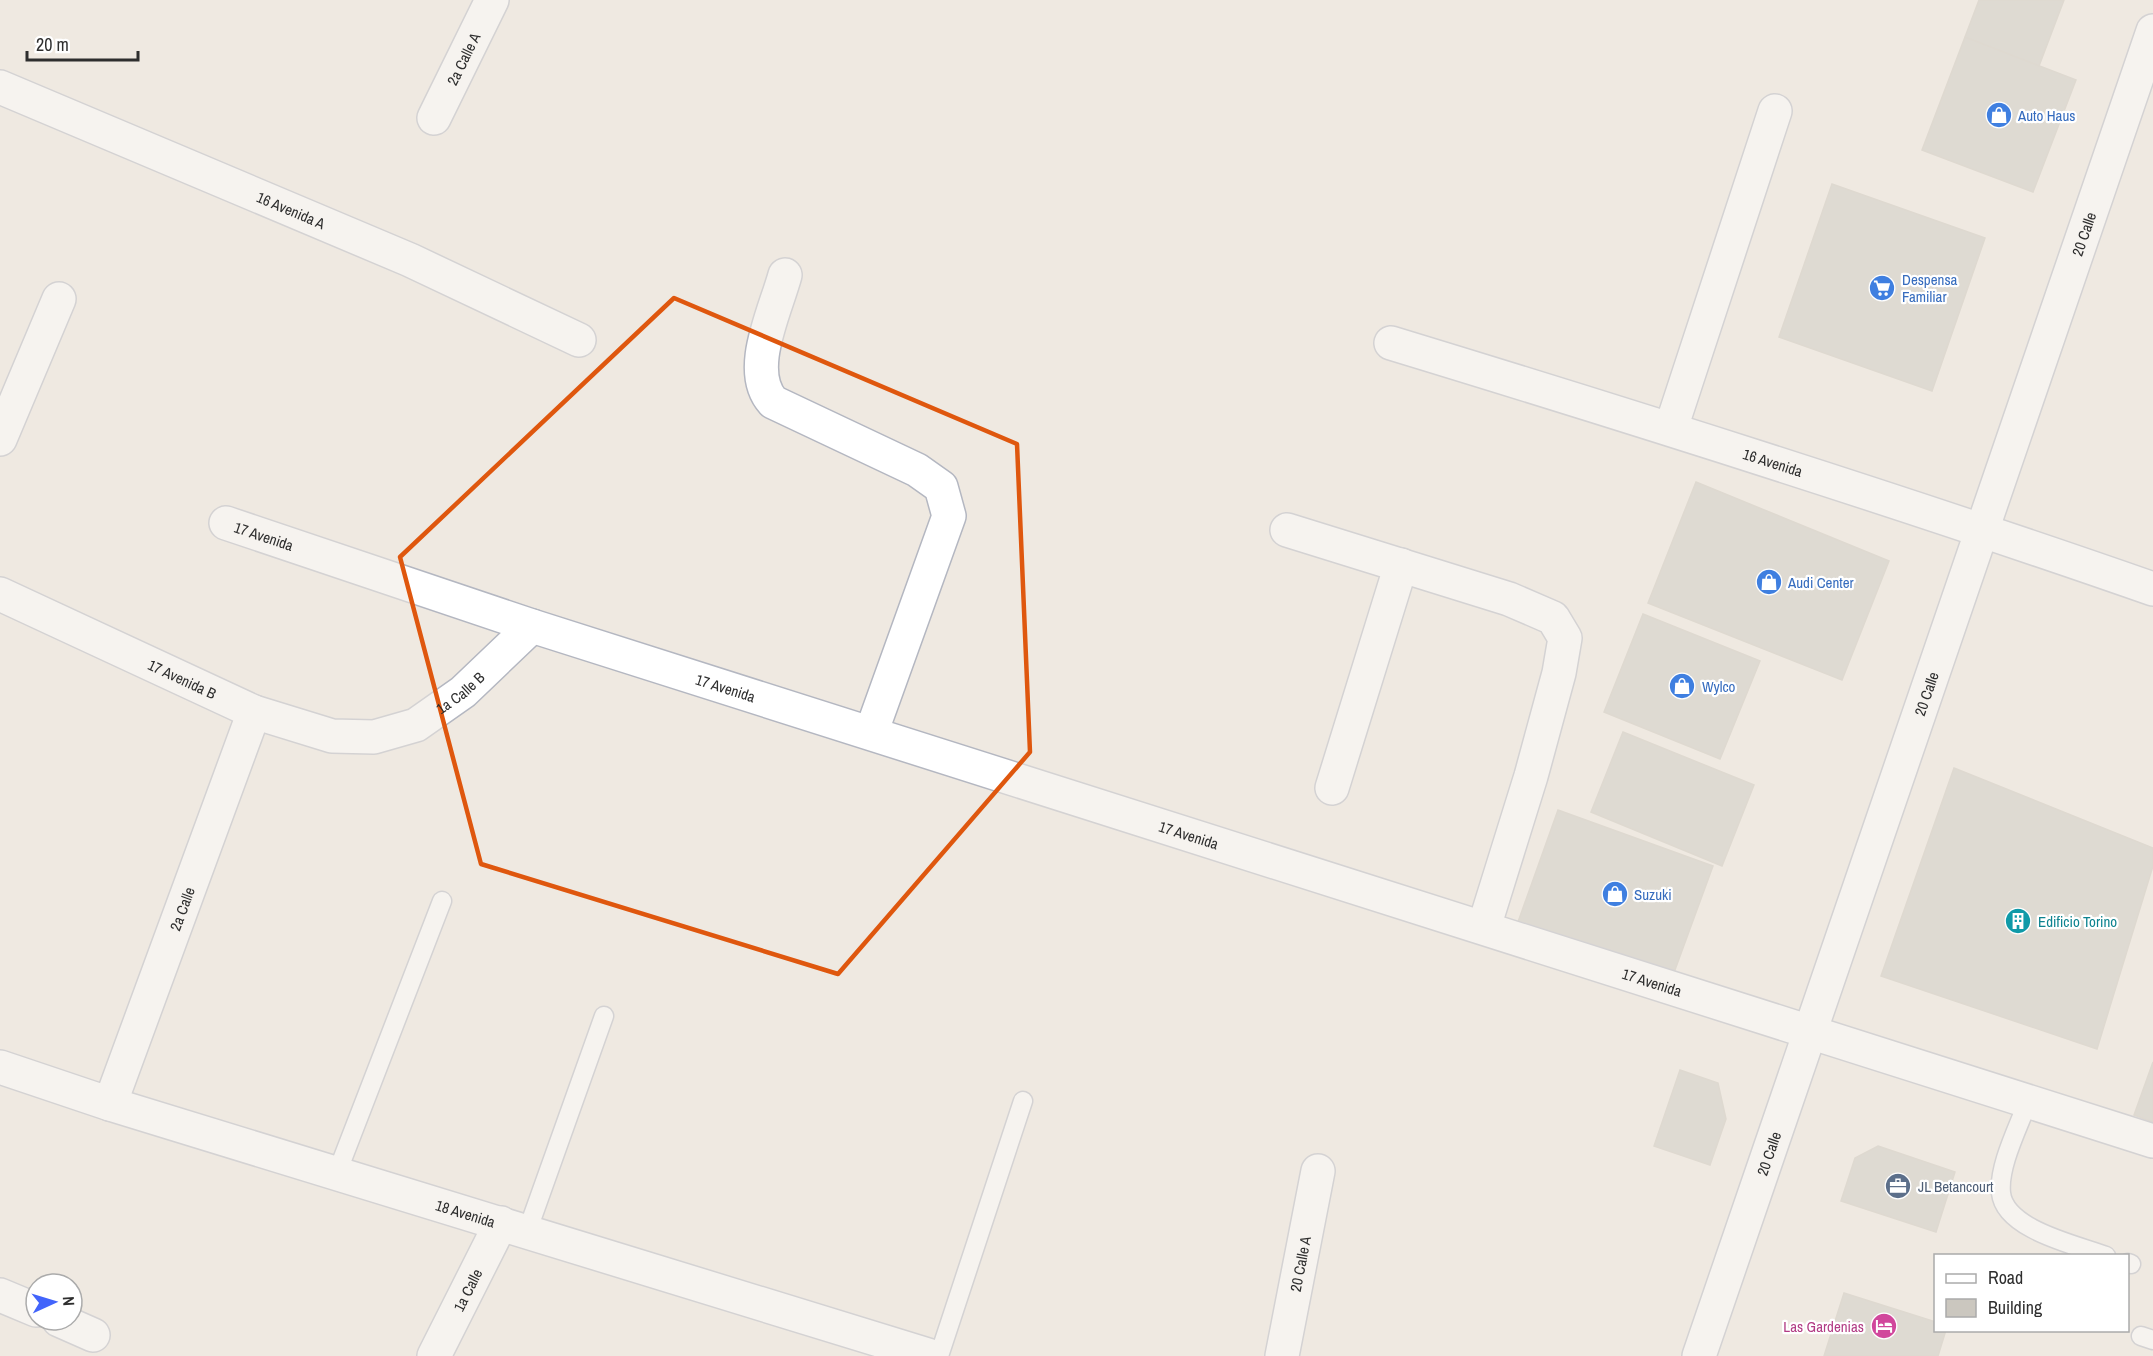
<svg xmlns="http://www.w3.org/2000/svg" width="2153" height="1356" font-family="'Archivo Narrow',sans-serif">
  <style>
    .building { fill: #cbc7bf; stroke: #cbc5ba; stroke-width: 1.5 }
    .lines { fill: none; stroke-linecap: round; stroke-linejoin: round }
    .lane-casing { stroke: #b4b7c1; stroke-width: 21 }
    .street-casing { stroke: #b4b7c1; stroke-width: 36 }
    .secondary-casing { stroke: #b4b7c1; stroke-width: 36 }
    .lane { stroke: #fff; stroke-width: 18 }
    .street { stroke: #fff; stroke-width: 33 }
    .secondary { stroke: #fff; stroke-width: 33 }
    .marked { fill: none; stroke: #df570e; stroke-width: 4.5; stroke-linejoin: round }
    .labels { text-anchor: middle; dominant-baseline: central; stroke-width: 4.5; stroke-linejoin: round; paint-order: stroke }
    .street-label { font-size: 15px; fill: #2e2e2e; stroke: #fff }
    .shop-label { font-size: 15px; fill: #366cbe; stroke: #fff; text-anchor: start }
    .culture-label { font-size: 15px; fill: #0d838f; stroke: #fff; text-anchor: start }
    .service-label { font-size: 15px; fill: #4e5e75; stroke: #fff; text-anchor: start }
    .hotel-label { font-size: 15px; fill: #b23c85; stroke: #fff; text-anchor: end }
  </style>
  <rect width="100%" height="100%" fill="#efe9e1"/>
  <path class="building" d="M1979,0H2064L2039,66L1965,37Z
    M1965,37L2076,80L2033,192L1922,150Z
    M1832,184L1985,238L1932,391L1779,337Z
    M1696,482L1889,561L1842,680L1648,603Z
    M1643,614L1760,661L1720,759L1604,712Z
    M1623,732L1754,785L1722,866L1591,812Z
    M1954,768L2153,848V866L2097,1049L1881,976Z
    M1558,810L1713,866L1672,978L1518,922Z
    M2153,1062V1122L2134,1115Z
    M1680,1070L1718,1083L1726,1119L1710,1165L1654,1146Z
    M1878,1146L1955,1172L1936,1232L1841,1201L1855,1158Z
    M1844,1293L1936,1322V1330H1946L1938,1356H1824Z"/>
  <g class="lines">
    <g class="lane-casing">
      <path id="lane" d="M2028,1101C2019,1126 1998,1166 2001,1193C2005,1230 2077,1245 2106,1256
        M337,1173L442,901
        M527,1232L604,1016
        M2128,1263L2131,1264
        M2141,1336L2153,1340
        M939,1356L1023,1101"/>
    </g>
    <g class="street-casing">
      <g id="street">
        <path id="s1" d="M0,87L410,260L579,340"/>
        <path id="s2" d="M434,118L492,0"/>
        <path d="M785,275C775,312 745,371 773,402L917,470L941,487L949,516L871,733"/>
        <path id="s3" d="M1391,343C1647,421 1901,501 2153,589"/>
        <path d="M1671,428L1775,111"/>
        <path d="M0,439L59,299"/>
        <path id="s4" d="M226,523L532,626L2153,1141"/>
        <path d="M1287,530L1509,599L1553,618L1565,638L1559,673L1531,776L1484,927"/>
        <path id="s5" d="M0,594L254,712L332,736L374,737L416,725L463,692L532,626"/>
        <path d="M1332,788L1401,565"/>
        <path id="s6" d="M110,1104L254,712"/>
        <path d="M0,1295L36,1310"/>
        <path d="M59,1320L93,1335"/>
        <path id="s7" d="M434,1356L501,1223"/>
        <path id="s8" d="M1282,1356L1318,1171"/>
      </g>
    </g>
    <g class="secondary-casing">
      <g id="secondary">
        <path id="s9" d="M0,1067L110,1104L931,1356"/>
        <path id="s10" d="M1699,1356L2153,31"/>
      </g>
    </g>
    <use href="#lane" class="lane"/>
    <use href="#street" class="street"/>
    <use href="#secondary" class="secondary"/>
  </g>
  <path d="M0 0H2153V1356H0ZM674,298L1017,444L1030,752L838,974L481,864L400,557Z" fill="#efe9e1" fill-opacity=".55" fill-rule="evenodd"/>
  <path class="marked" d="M674,298L1017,444L1030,752L838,974L481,864L400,557Z"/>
  <defs>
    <g id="shop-disc" transform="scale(1.35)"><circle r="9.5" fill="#3f7fe0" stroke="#fff"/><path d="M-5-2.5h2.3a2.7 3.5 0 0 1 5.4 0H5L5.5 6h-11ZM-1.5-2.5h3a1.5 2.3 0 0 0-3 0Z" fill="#fff"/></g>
    <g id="supermarket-disc" transform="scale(1.35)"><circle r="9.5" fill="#3f7fe0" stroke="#fff"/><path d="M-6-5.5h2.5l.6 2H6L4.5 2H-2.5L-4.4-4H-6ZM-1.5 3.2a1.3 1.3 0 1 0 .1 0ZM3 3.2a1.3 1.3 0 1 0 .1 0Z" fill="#fff"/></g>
    <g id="building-disc" transform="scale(1.35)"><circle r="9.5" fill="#0f9aa8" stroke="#fff"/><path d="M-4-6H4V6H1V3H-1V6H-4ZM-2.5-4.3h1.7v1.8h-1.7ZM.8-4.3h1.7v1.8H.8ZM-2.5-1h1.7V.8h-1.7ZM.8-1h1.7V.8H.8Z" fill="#fff"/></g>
    <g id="office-disc" transform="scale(1.35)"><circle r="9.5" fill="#5c6f8a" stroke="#fff"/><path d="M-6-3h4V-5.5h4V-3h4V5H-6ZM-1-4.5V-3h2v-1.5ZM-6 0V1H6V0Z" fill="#fff"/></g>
    <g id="hotel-disc" transform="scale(1.35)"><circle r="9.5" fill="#d1479c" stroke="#fff"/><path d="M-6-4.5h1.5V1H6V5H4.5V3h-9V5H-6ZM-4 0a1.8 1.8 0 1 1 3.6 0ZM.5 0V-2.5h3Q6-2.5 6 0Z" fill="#fff"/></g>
  </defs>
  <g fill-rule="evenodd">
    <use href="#shop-disc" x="1999" y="115"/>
    <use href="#supermarket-disc" x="1882" y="288"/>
    <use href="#shop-disc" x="1769" y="582"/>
    <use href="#shop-disc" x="1682" y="686"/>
    <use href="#shop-disc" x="1615" y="894"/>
    <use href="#building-disc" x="2018" y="921"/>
    <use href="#office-disc" x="1898" y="1186"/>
    <use href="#hotel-disc" x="1884" y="1326"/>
  </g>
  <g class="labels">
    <g class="street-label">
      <text stroke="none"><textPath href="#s2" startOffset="66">2a Calle A</textPath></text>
      <text stroke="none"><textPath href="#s1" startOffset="316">16 Avenida A</textPath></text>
      <text stroke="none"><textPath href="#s10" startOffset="1186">20 Calle</textPath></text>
      <text stroke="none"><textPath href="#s3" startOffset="400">16 Avenida</textPath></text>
      <text stroke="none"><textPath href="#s4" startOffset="40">17 Avenida</textPath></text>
      <text stroke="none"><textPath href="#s5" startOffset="201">17 Avenida B</textPath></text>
      <text stroke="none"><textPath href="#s4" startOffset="526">17 Avenida</textPath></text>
      <text stroke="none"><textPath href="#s5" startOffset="502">1a Calle B</textPath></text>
      <text stroke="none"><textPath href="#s10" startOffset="700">20 Calle</textPath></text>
      <text stroke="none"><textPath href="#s4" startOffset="1012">17 Avenida</textPath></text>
      <text stroke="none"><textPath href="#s6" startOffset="208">2a Calle</textPath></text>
      <text stroke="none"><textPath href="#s4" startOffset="1498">17 Avenida</textPath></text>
      <text stroke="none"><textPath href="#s10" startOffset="214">20 Calle</textPath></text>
      <text stroke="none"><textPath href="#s9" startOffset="488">18 Avenida</textPath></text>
      <text stroke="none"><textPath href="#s8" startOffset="94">20 Calle A</textPath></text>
      <text stroke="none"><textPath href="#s7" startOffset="74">1a Calle</textPath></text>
    </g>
    <g class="shop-label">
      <text x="2018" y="115">Auto Haus</text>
      <text x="1902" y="279">Despensa<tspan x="1902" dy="17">Familiar</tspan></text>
      <text x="1788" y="582">Audi Center</text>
      <text x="1702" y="686">Wylco</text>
      <text x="1634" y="894">Suzuki</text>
    </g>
    <g class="culture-label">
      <text x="2038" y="921">Edificio Torino</text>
    </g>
    <g class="service-label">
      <text x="1918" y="1186">JL Betancourt</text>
    </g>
    <g class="hotel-label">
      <text x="1864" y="1326">Las Gardenias</text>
    </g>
  </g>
  <rect x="1934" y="1254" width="195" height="78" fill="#ffffff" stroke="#ababab" stroke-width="1.5"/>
  <rect x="1946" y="1274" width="30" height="9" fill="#ffffff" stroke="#ababab" stroke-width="1.5"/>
  <text x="1988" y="1284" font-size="18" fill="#2e2e2e">Road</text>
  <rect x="1946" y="1299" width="30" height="18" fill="#cbc7bf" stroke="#ababab" stroke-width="1.5"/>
  <text x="1988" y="1314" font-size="18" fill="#2e2e2e">Building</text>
  <g transform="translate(54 1302) rotate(86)"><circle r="28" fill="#ffffff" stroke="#ababab" stroke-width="1.5"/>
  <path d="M0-4.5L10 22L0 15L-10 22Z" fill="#4264fb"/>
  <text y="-9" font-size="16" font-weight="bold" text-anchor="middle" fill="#2e2e2e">N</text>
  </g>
  <path d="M27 51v9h111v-9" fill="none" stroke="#2e2e2e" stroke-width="3"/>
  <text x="36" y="51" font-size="18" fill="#2e2e2e" stroke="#ffffff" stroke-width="4.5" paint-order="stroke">20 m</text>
</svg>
